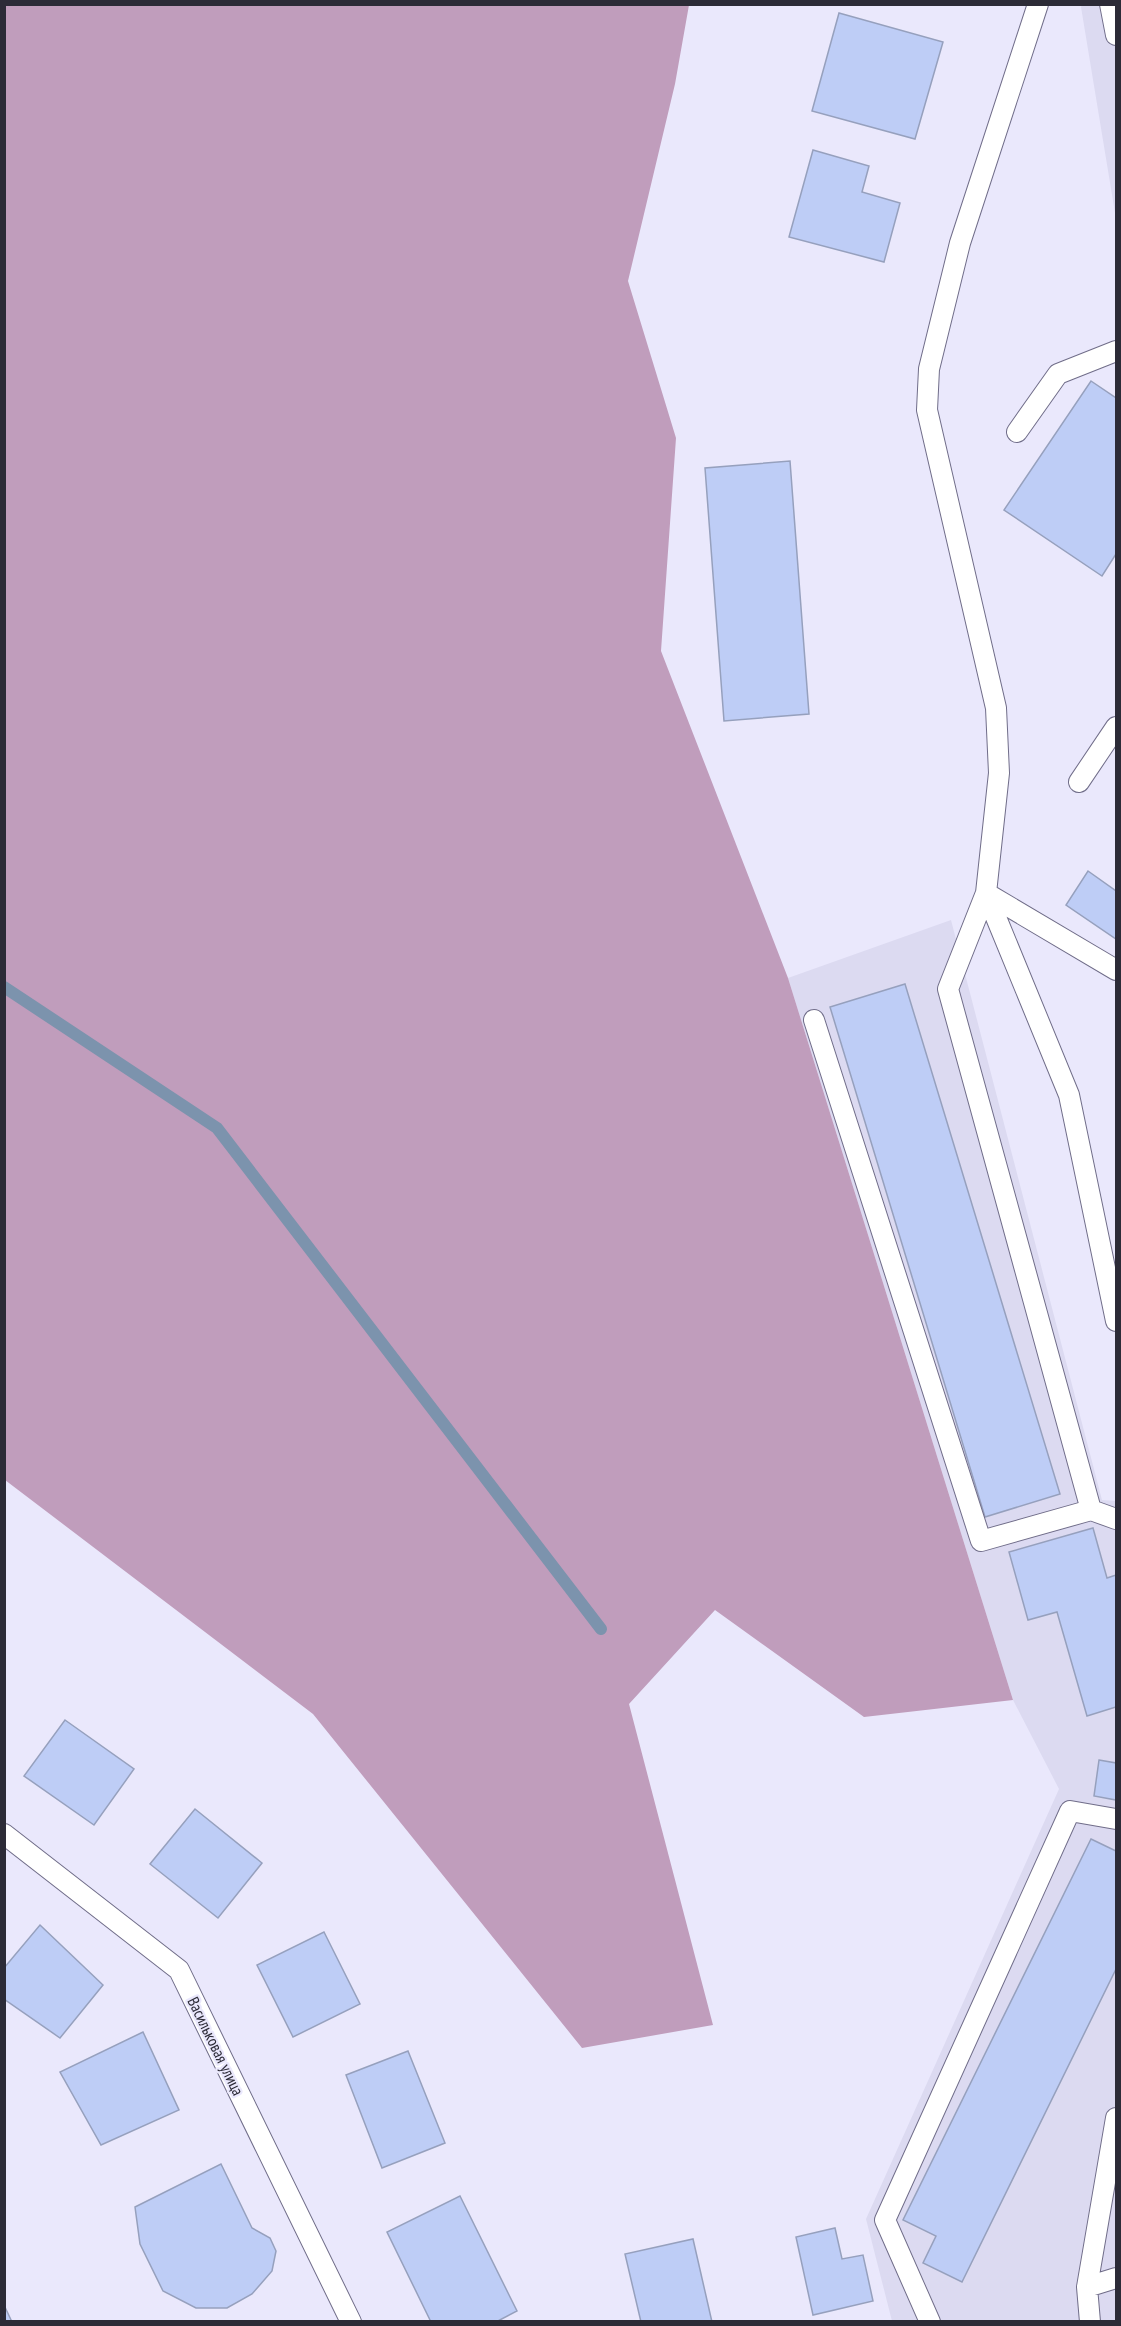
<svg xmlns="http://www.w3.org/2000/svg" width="1121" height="2326" font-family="'PT Sans Narrow',sans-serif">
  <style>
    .built { fill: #dcdaf1 }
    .forest { fill: #c09dbc }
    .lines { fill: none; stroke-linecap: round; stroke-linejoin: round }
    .stream { stroke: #7c93ad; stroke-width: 12 }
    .building { fill: #becdf6; stroke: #96a0bd; stroke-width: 1.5 }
    .lane-casing { stroke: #706d89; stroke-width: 22 }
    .lane { stroke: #fff; stroke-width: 20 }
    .labels { text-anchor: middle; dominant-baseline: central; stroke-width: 4.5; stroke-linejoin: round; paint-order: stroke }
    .street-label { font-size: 16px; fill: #2c2b37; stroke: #eae8fc }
  </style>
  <rect width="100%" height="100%" fill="#eae8fc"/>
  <path class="built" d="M1082,5H1116V219L1081,7Z
    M951,920L1102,1500L1116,1501V2321H892L866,2219L1059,1789L1013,1700L788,978Z"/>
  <path class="forest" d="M4,5H689L675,84L628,281L676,438L661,651L788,978L1013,1700L864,1717L715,1610L629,1704L713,2025L582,2048L313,1714L5,1480Z"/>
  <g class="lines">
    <path class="stream" d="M4,987L217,1128L601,1629"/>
  </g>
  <path class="building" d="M839,13L943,42L915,139L812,111Z
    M813,150L869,166L862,192L900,203L884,262L789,237Z
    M1091,381L1116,398V554L1102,576L1004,510Z
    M790,461L809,714L724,721L705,468Z
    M1088,871L1116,891V939L1066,905Z
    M905,984L1060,1494L985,1517L830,1007Z
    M1093,1528L1107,1578L1116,1575V1707L1087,1716L1057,1612L1028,1620L1009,1552Z
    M65,1720L134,1769L94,1825L24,1776Z
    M1099,1760L1116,1763V1800L1094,1796Z
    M195,1809L262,1863L218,1918L150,1864Z
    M1091,1839L1116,1851V1969L962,2282L923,2263L936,2236L903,2220Z
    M40,1925L103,1985L60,2038L4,1999V1968Z
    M324,1932L360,2004L293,2037L257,1965Z
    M143,2032L179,2110L101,2145L60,2072Z
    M408,2051L445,2143L382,2168L346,2075Z
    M221,2164L252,2228L270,2238L276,2251L272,2271L252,2294L227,2308H196L163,2291L140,2244L135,2207Z
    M460,2196L517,2311L496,2322H431L387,2232Z
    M835,2228L842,2259L863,2255L873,2301L813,2315L796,2237Z
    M693,2239L712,2322H641L625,2254Z
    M4,2305L12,2322H4Z"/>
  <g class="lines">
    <g class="lane-casing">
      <path id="lane" d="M1038,4L960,243L929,369L927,410L996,708L999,773L986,893L1069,1095L1116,1321
        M1110,4L1116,35
        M1017,432L1058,374L1116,351
        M1079,782L1116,727
        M1116,970L986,893L948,989L1091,1510L1116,1519
        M814,1020L981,1541L1091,1510
        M4,1834L179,1970L351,2322
        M1087,2287L1116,2278
        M930,2322L885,2220L1070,1811L1116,1819
        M1090,2322L1087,2287L1116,2118"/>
    </g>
    <use href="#lane" class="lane"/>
  </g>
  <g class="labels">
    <g class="street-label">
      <text transform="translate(216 2046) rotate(64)">Васильковая улица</text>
    </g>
  </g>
  <rect width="1121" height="2326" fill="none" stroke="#2c2b37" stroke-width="12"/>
</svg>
